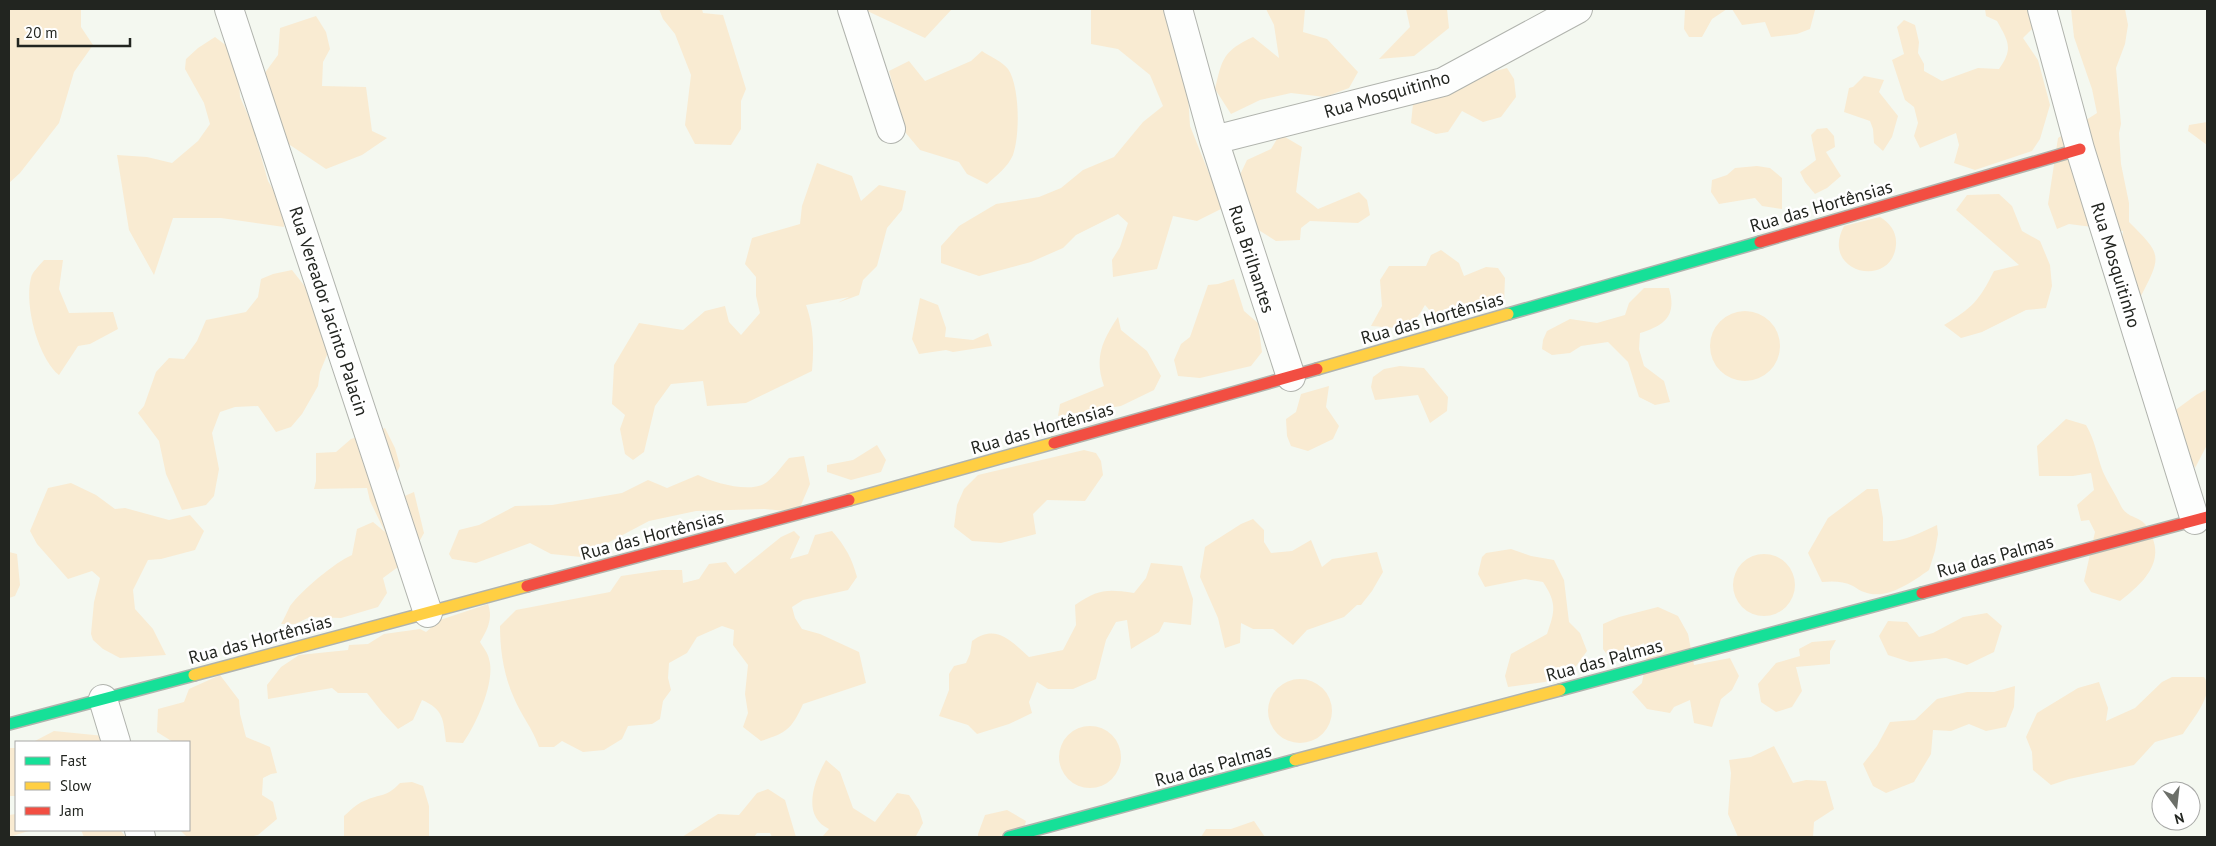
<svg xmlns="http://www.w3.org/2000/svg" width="2216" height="846" font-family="'PT Sans',sans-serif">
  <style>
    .green { fill: #f9ebd2 }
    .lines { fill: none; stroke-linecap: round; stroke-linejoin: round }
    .street-casing { stroke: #b0b3ad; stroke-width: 30 }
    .fast-casing { stroke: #b0b3ad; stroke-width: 14 }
    .slow-casing { stroke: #b0b3ad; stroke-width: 14 }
    .jam-casing { stroke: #b0b3ad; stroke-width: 14 }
    .street { stroke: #fdfefd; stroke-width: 28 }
    .fast { stroke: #16e098; stroke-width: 11 }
    .slow { stroke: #ffcf43; stroke-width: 11 }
    .jam { stroke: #f24e42; stroke-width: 11 }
    .labels { text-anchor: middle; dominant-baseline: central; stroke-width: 5; stroke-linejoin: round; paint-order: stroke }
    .street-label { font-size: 18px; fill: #222520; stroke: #fff }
  </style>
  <rect width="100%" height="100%" fill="#f4f8f0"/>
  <path class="green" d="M9,9H81V27L93,45L74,72L59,123L20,173L9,183Z
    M659,9H702L703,13L723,15L746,89L741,101V129L731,145L695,144L685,125L691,75L675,34L663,19Z
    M863,9H952L925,38Z
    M1091,9H1166L1188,94L1190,126L1223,208L1197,221L1173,216L1157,269L1113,277L1112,260L1120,247L1128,223L1118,214L1076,235L1063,248L1031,262L979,276L941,263V246L959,226L996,204L1039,197L1061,188L1083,170L1114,157L1143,122L1163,106L1150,75L1118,49L1091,44Z
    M1266,9H1305L1303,32L1327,39L1358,72L1349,88L1325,97L1291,93L1260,100L1231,114L1215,89C1222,59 1223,51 1253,37L1279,58L1274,25Z
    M1406,9H1447L1449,28L1414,56L1379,59L1410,27Z
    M1685,9H1727L1712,19L1702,37H1689L1684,29Z
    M1732,9H1814L1815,10L1810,29L1797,34L1771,37L1765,22L1742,25Z
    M1985,9H2034V27L2023,38L2038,60L2050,105L2040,139L2032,151L1975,170L1954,163L1959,145L1956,133L1920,148L1914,136L1918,123L1914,107L1905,100L1892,60L1904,54L1897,27L1904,20L1915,25L1919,42L1918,53L1924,64V71L1942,81L1978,68L1999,69C2014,48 2008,41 1997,21L1986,16Z
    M2071,9H2125L2128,25L2125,44L2116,68L2121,124L2119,133L2121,164L2129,203V222C2162,255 2162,255 2141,296L2121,251L2123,231L2069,224L2057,229L2048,204L2058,138L2097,113L2092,89L2074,37Z
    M316,16L326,32L330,49L323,62L322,86L366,87L372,131L387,138L362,155L326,169L287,143L264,74L278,55L280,28Z
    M215,37L232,50L239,79L240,97L252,124L268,181L283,206L284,227L221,218H173L154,275L129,230L117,155L147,157L172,163L198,141L210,124L204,103L185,69L186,59L198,48Z
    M982,51C989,56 1003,62 1008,69C1020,86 1020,136 1013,155C1008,167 996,176 987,184L967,174L959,162L920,150L895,120L894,89L889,71L909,61L925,81L971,61Z
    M1507,68L1514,79L1516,97L1501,117L1483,122L1462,111L1448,132L1436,134L1411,123L1413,104C1444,83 1471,77 1507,68Z
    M1864,76L1884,80L1879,92L1898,116L1892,137L1883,151L1874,143L1873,129L1870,121L1844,112L1849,88L1853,87Z
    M2207,122V145L2188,131L2189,125Z
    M1827,128L1834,136L1835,147L1826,152L1841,176L1827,188L1815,194L1805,182L1800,172L1816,160L1811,135L1817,129Z
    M1280,134L1302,147L1296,192L1318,209L1359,192L1367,200L1370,215L1358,223L1310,221L1301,228L1300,240L1276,241L1254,227L1239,177L1247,160L1271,149Z
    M817,163L852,176L861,201L879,185L906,191L902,210L887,228L877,266L863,280L859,295L837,303L849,297L806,305C814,327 814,348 812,371L746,403L707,406L703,381L671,384L655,406L644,452L633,460L625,454L620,429L625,415L612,404L614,365L639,323L683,330L705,311L725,306L729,322L741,335L760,313L756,296V277L745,264L752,238L800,224L802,206Z
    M1757,166L1770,168L1782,178V209L1762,206L1755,198L1719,204L1711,192L1712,180L1727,175L1735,168Z
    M1999,194L2012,206L2022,231L2040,241L2050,265L2052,286L2046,308L2026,310L1982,332L1961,338L1944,325C1972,308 1979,301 1994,271L2019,265L1956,210L1967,195Z
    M1880,217C1890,223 1897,232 1896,245C1892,290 1819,273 1844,226Z
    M1441,250L1459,263L1464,276L1486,267L1498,268L1505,278L1504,304L1447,319L1432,313L1425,305C1409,334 1400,328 1371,326L1382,306L1380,280L1389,266H1426L1431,255Z
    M44,260H63L59,289L69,313L113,312L118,329L90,344L78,346L59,375C38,358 24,305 31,278C32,272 40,265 44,260Z
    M292,270L314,298L329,350L320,372L318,386L302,414L291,427L276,432L258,406L235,407L220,412L212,433L219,469L214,496L206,505L182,510L166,474L159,441L138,413L144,406L156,372L169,358L184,359L197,341L206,320L246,312L258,297L261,279L273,274Z
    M1234,279L1244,311L1258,323L1262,352L1251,366L1200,378L1178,376L1174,360L1181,344L1190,337L1208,285L1218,284Z
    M1644,288H1669C1677,316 1665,325 1640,333L1639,349L1644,366L1664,381L1670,402L1655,405L1639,397L1628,362L1608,342L1581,346L1570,353L1552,355L1542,349L1543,340L1547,331L1570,319L1597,323L1625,315L1629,303Z
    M920,298L938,305L946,328L945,337L973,340L988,333L992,346L953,352L946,350L919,354L912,339Z
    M1710 346a35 35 0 1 1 70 0a35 35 0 1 1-70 0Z
    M1118,317L1121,330L1147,351L1161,376L1154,390L1121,406L1058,416L1060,404L1104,386C1094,358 1102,341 1118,317Z
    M1400,366L1424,368L1448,397L1447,411L1430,423L1418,395L1375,400L1371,387L1373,377L1384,369Z
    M1329,386L1326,407L1339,426L1333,439L1308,451L1291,446L1287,436L1286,419L1296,412L1301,394Z
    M2207,389V445L2195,468L2170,414L2196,395Z
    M2066,419L2086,425C2095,440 2097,456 2103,472C2108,483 2116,495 2121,506C2127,518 2138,516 2145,524C2169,558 2147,580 2120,601L2091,592L2084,581L2095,532L2089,520L2081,521L2077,505L2094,490L2091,473L2073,476H2039L2037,446Z
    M385,428L395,448L400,466L381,506L414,492L424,533L410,558L383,578L387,593L378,607L341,618L310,617L295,624H281C284,619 287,612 290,606C302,590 334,563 352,555L357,529L373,522L385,532L370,501L367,488L314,489L316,481V453L336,452L351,439Z
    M877,445L886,460L881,472L851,480L827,472V465L853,460Z
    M1084,450L1096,453L1101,461L1103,475L1085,501L1047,500L1033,514L1036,534L1001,543L972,541L954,527L957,505L964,489L978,475Z
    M804,456L810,484L798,512L764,509L696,511L649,521L581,557L551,554L530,543L476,563L452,559L449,554L459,530L479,525L515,506L552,505L622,493L648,480L667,488L698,475C714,483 752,494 767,482C775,476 782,466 789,458Z
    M71,483L96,495L115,509L125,508L169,520L190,515L204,531L195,550L161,559L148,560L133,590L135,609L153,629L166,655L120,658L103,649L93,640L91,634L94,602L100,578L92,571L68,579L37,544L30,531L48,488Z
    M1867,489H1878L1883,518V541C1902,543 1920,533 1937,525L1938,534L1935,551L1929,570C1912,582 1886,601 1864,592C1860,591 1857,588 1853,586C1843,581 1833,581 1822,582L1808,553L1828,518Z
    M1253,519L1264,530V542L1271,553L1292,551L1311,540L1322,567L1332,559L1377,552L1383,572L1372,591L1361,605H1357L1344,617L1307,630L1293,645L1273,629H1253L1241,623L1240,643L1225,648L1218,618L1200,577L1205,547L1241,524Z
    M794,531L800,537L790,559L808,554L815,535L832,531C845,546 852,558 857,577L848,590L803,600L792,607L795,618L802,629L820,634L859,652L866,683L803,704C792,729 786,733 761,741L743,727L748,713L745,694L748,665L733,645L734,630L722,626L697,637L687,653L669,663L668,678L671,690L663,701L660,719L652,724L628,726L622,739L604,750L583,752L562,741L554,747H539C533,729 521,715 514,698C504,676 500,651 500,626L516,610L610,592L621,576L662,570H682L683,583L699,579L709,564L726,562L735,574L781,537Z
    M1511,549L1531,556L1554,560L1564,580L1569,622L1580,633L1587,651L1574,669L1545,682L1508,687L1505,676L1511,654L1547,634C1555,611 1557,603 1543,582L1525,579L1485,587L1478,574L1482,557L1486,553Z
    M9,552L17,554L20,585L15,596L9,598Z
    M1733 585a31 31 0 1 1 62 0a31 31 0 1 1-62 0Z
    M1151,563L1182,566L1193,599L1191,625L1164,622L1159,632L1131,649L1127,620L1116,622L1106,640L1096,679L1073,689H1048L1037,682L1029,702L1032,713L1009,724L977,734L968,725L939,716L949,690V674L954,666L966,663L970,654L972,641C996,623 1011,641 1029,657L1063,650L1076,625L1075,605C1099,589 1106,589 1134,593L1146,578Z
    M488,604C493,618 488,629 480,642C483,647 488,653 489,659C496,681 476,725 463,743L446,742C443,719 444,710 422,700L413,720L398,729L382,712L367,693H338L332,688L268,699L267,685L281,667L299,655L348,650L349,645L368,644L384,634L420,629L426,632L440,620Z
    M1658,607L1678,616L1688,634L1694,665L1730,658L1739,676L1732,690L1721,699L1712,727L1694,723L1690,700L1674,707L1670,713L1647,709L1632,692L1642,683L1647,654L1644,643L1611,660L1603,649V624L1619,617Z
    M1987,613L2002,626L1994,652L1967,665L1946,658L1910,662L1888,655L1879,636L1888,621L1907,622L1919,637L1933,633L1963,617Z
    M1836,640L1830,651V664L1796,667L1802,691L1792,707L1776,712L1761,702L1758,684L1776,663L1800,656L1799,649L1812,642Z
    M220,675L239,700L240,714L246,737L270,747L277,773L271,774L263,778L262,795L273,802L277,819L258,835L248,837H187L180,830H189V742H173L157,732L158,709L184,702L189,689Z
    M2172,677H2204C2216,693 2192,720 2183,734L2155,742L2134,765L2069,779L2051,785L2033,770L2032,752L2026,737L2037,713L2078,688L2099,682L2108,708L2106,721L2135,708L2162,682Z
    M1268 711a32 32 0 1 1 64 0a32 32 0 1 1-64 0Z
    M2015,686L2014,707L2006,727L1986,731L1969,724L1951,731L1933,730L1931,754L1914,782L1886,793L1873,786L1863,764L1877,746L1890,722L1915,720L1937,699L1967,692H1994Z
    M1059 757a31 31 0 1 1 62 0a31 31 0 1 1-62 0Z
    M54,731L104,736L109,742H33Z
    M1774,746L1793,783L1806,780L1826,781L1834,809L1814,822L1813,837H1738L1728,814L1731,773L1729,760L1751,757Z
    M9,748H16V796H9Z
    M826,760L840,772L853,808L875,822L897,793L909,795L919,810L923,823L916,836L822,837L829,829C801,816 814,781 826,760Z
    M412,782L423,786L429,806V837H344V816C350,811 356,804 364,801C381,793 386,798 400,783Z
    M768,789L785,800L796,837H772L770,833H757L754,837H682L718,814L739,815L757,793Z
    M1007,810L1026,821L1022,837H978V834L985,815Z
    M16,814V830H32L9,837V815Z
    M1254,821L1265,837H1201L1206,829H1231Z
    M81,830H120L126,837H84Z"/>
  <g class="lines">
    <g class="street-casing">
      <path id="street" d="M229,9L428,613
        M852,9L891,129
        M1178,9L1214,140L1291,377
        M2042,9L2080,149L2195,520
        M1214,140L1443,82L1578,9
        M103,699L116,742
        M139,830L141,837"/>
    </g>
    <g class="fast-casing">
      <path id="fast" d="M1508,314L1760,242
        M1560,690L1922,593
        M9,724L194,675
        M1009,837L1295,760"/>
    </g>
    <g class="slow-casing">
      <path id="slow" d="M1317,369L1508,314
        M849,500L1054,443
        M194,675L527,586
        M1295,760L1560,690"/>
    </g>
    <g class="jam-casing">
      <path id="jam" d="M1760,242L2080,149
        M1054,443L1317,369
        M527,586L849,500
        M1922,593L2207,517"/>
    </g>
    <use href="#street" class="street"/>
    <use href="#fast" class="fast"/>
    <use href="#slow" class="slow"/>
    <use href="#jam" class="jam"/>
  </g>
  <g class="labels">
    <g class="street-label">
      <text transform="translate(1387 94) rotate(-16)">Rua Mosquitinho</text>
      <text transform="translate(1821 206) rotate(-16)">Rua das Hortênsias</text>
      <text transform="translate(1252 259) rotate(72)">Rua Brilhantes</text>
      <text transform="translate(2116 265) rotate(73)">Rua Mosquitinho</text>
      <text transform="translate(329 311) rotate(72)">Rua Vereador Jacinto Palacin</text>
      <text transform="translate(1432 318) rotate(-16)">Rua das Hortênsias</text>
      <text transform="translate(1042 428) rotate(-16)">Rua das Hortênsias</text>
      <text transform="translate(652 535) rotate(-15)">Rua das Hortênsias</text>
      <text transform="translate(1995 556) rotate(-15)">Rua das Palmas</text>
      <text transform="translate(260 639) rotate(-15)">Rua das Hortênsias</text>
      <text transform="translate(1604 660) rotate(-15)">Rua das Palmas</text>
      <text transform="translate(1213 765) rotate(-15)">Rua das Palmas</text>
    </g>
  </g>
  <rect width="2216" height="846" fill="none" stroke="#222520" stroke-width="20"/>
  <rect x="15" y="741" width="175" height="90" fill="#ffffff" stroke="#a7a8a6"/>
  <rect x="25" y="757" width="25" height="8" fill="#16e098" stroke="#a7a8a6"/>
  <text x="60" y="766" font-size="15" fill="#222520">Fast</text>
  <rect x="25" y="782" width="25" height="8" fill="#ffcf43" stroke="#a7a8a6"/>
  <text x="60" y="791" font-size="15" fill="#222520">Slow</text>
  <rect x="25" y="807" width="25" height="8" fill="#f24e42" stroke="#a7a8a6"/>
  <text x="60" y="816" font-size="15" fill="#222520">Jam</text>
  <g transform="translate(2176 806) rotate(165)"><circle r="24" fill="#ffffff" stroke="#a7a8a6"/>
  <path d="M0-4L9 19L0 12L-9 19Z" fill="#6c6f69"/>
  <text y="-8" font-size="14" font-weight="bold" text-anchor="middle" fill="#222520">N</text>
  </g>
  <path d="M18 38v8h112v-8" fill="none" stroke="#222520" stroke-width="2.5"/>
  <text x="25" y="38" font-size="15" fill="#222520" stroke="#ffffff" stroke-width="4" paint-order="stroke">20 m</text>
</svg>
